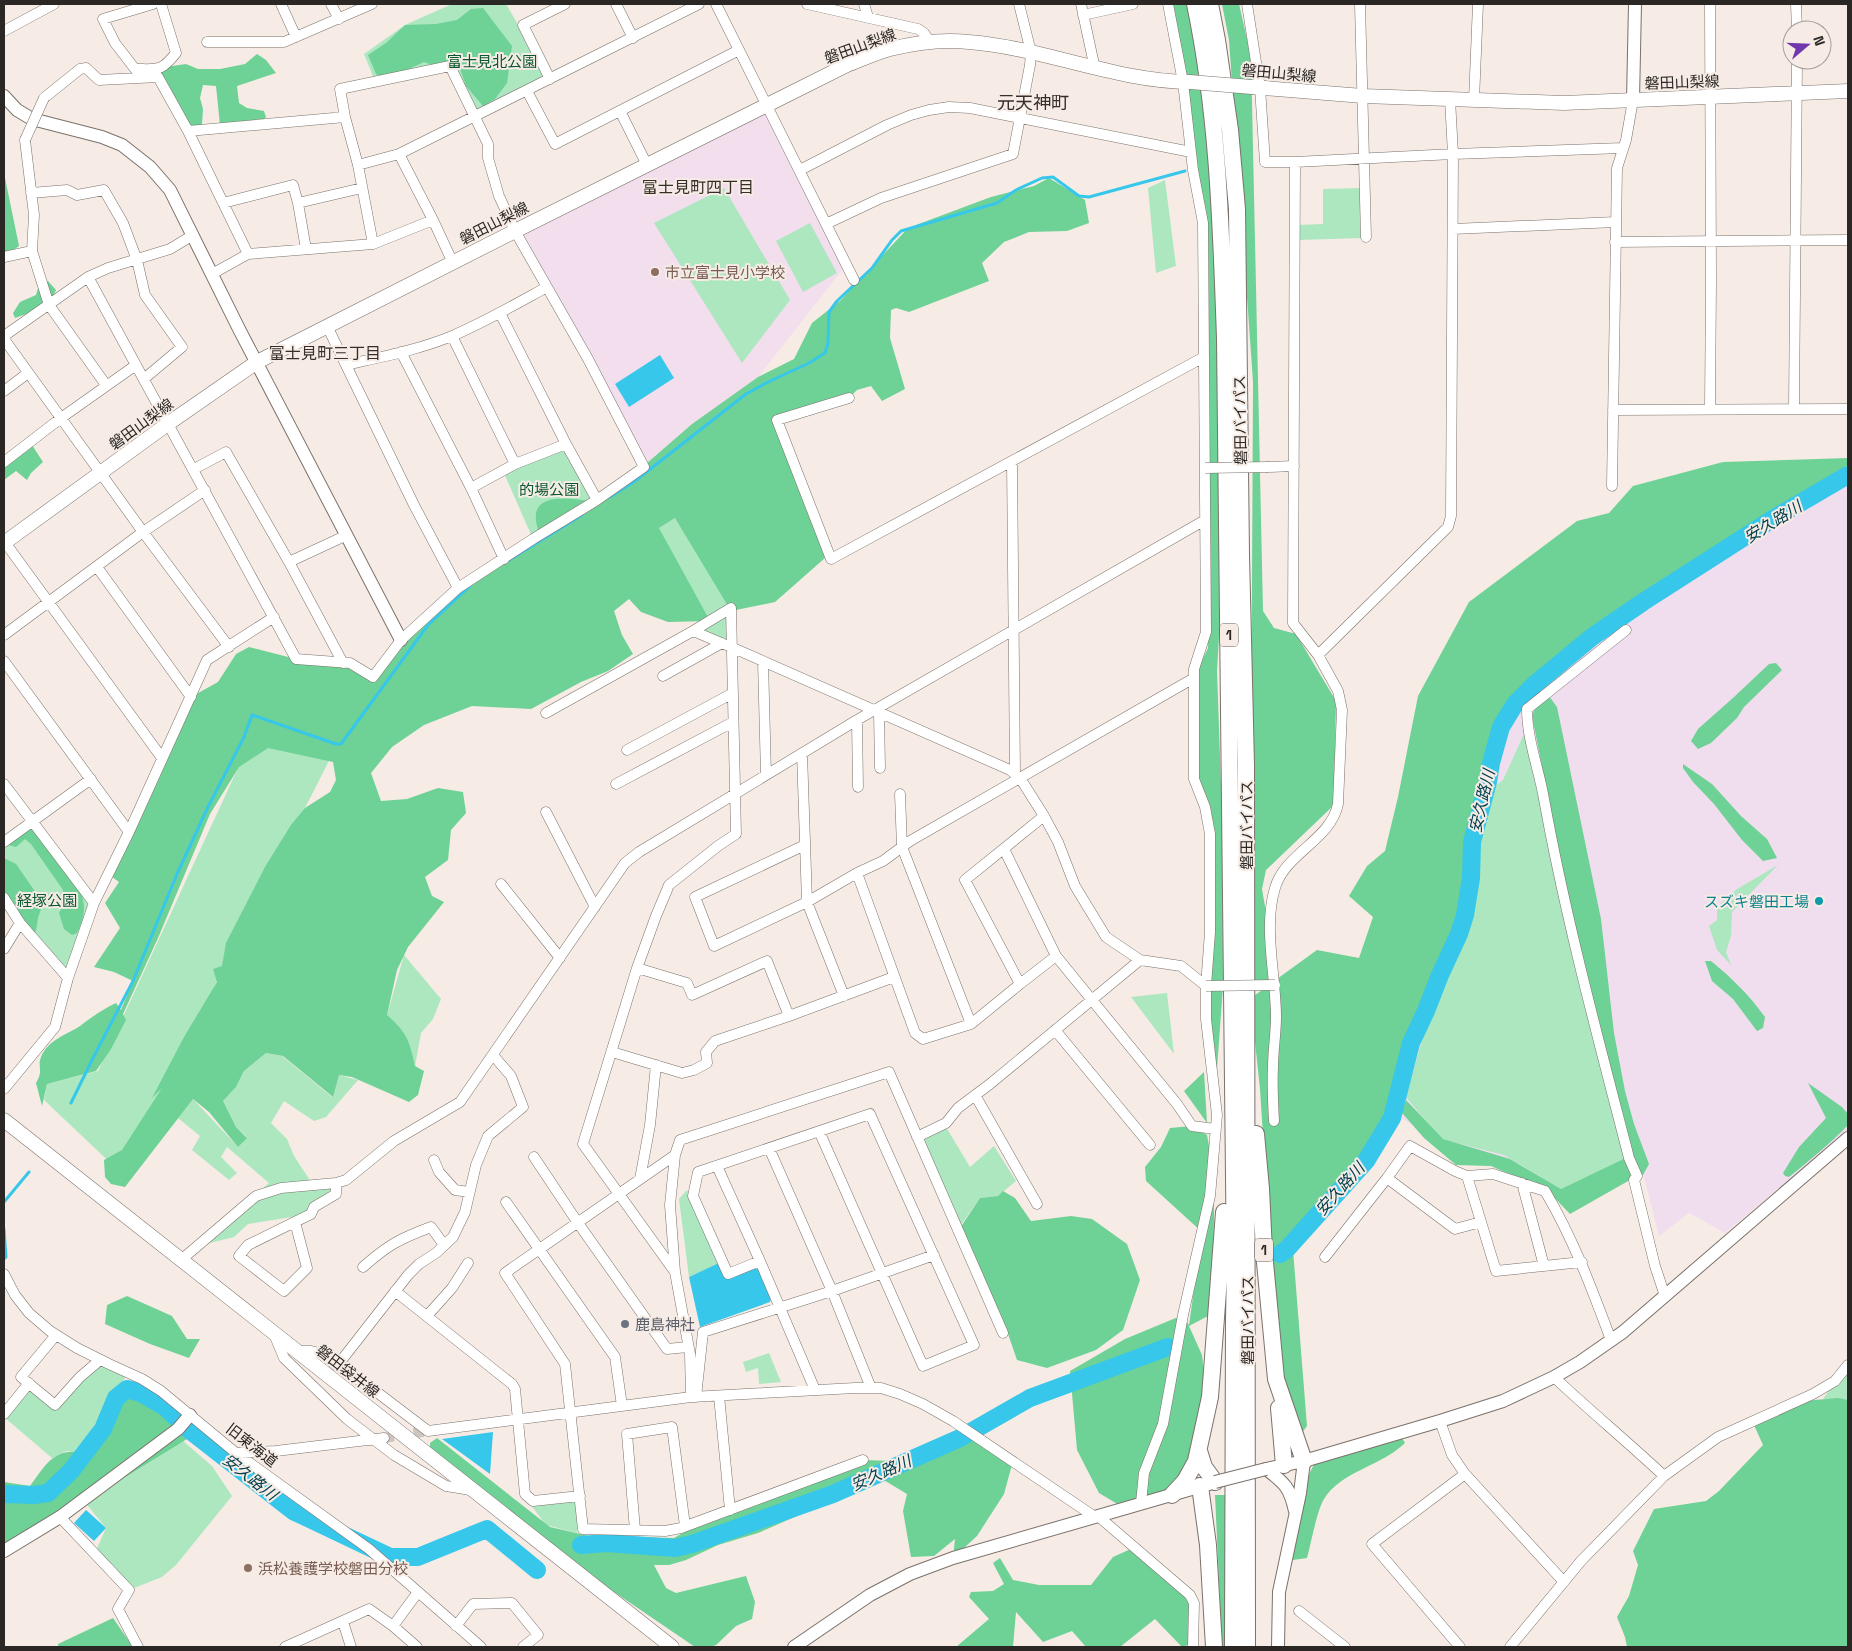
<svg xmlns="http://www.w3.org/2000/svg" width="1852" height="1651" font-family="'Space Grotesk','Noto Sans JP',sans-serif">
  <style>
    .industrial { fill: #f0deef }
    .education { fill: #f2deed }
    .green { fill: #ace7c0 }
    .forest { fill: #6ed195 }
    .water { fill: #36c7eb }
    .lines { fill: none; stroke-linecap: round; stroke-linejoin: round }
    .stream { stroke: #36c7eb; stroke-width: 3 }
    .river { stroke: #36c7eb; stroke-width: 18 }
    .minor-tunnel { stroke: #cdc5be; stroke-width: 10; stroke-dasharray: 10 5; stroke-linecap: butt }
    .minor-casing { stroke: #7a716b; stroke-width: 11 }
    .tertiary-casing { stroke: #7a716b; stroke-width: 14 }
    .secondary-casing { stroke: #7a716b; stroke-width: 15 }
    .trunk-casing { stroke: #7a716b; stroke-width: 18 }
    .minor { stroke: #fff; stroke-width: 10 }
    .tertiary { stroke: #fff; stroke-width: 12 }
    .secondary { stroke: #fff; stroke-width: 14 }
    .trunk { stroke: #fff; stroke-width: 16 }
    .minor-bridge-casing { stroke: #7a716b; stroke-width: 11; stroke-linecap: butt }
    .tertiary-bridge-casing { stroke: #7a716b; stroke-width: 14; stroke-linecap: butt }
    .secondary-bridge-casing { stroke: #7a716b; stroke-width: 15; stroke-linecap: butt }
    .minor-bridge { stroke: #fff; stroke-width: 10 }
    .tertiary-bridge { stroke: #fff; stroke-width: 12 }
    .secondary-bridge { stroke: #fff; stroke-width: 14 }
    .education-dot { fill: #8d6e63; stroke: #f6ece5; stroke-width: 2 }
    .culture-dot { fill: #0f9aa8; stroke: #f6ece5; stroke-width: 2 }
    .worship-dot { fill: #6b7280; stroke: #f6ece5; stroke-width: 2 }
    .labels { text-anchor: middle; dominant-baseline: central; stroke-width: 4; stroke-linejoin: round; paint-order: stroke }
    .shield { fill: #f6ece5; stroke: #67625e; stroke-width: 1 }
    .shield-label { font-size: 14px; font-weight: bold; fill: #2a2724 }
    .street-label { font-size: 15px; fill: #2a2724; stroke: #f6ece5 }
    .park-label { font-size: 15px; fill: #095732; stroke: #f6ece5 }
    .education-label { font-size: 15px; fill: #785e54; stroke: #f6ece5; text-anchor: start }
    .culture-label { font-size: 15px; fill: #0d838f; stroke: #f6ece5; text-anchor: end }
    .worship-label { font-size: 15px; fill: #5b616d; stroke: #f6ece5; text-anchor: start }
    .neighbourhood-label { font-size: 16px; fill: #362f29; stroke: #f6ece5 }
    .water-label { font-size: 16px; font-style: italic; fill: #00404f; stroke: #f6ece5 }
    .quarter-label { font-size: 18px; fill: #362f29; stroke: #f6ece5 }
  </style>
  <rect width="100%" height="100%" fill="#f6ece5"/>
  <path class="industrial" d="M1848,483V1130L1725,1233L1689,1213L1659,1236L1641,1165L1577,1209L1527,1164L1470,1159L1386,1109L1451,882L1499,728L1552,652Z"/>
  <path class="education" d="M767,105L847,264L758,377L692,424L648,462L515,231Z"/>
  <path class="green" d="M452,4H506L550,79L474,116L449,67L375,81L364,54L405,25Z
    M1165,180L1176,266L1156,273L1148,188Z
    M724,188L790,300L742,363L654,223Z
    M1361,188L1363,238L1299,240L1298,225L1323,224V189Z
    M810,223L837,273L803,292L776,241Z
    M566,444L597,500L533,539L503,471Z
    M676,517L731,608V647L697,629L709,622L659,528Z
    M1527,727L1629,1158L1561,1189L1504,1155L1441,1139L1406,1097L1429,1015L1470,926L1478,843L1490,790L1503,780Z
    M256,729L334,751L120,1172L44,1100L47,1084L98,1071Z
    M31,822L89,904L66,968L4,899V842Z
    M1778,865L1732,912L1731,936L1726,952L1731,965L1717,950L1709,926L1717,920V907L1737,889Z
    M404,955L441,999L433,1019L421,1033L415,1066L387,1015Z
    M1167,993L1174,1054L1131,997Z
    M266,1053L282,1056L332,1097L339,1075L358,1080L326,1117L314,1121L284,1101L271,1123L287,1139L294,1156L313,1185L336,1183L311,1214L248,1224L234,1237L198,1246L269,1183L227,1147L221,1157L237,1173L229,1180L192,1150L200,1136L178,1118L193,1099L238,1147L247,1137L236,1127L223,1101L236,1087L244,1071Z
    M946,1127L970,1167L994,1146L1016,1181L998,1196L980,1198L960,1226L921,1135Z
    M687,1190L722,1262L689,1277L679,1199Z
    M769,1353L781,1382L759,1384L758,1368L746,1372L743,1362Z
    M101,1361L128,1373L77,1452L66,1451L52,1458L4,1417L27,1386L54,1408Z
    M1848,1364V1401L1823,1399Z
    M183,1441L212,1466L232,1496L176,1565L162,1577L129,1590L95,1553L106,1528L83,1500L95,1491Z
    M580,1496L577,1533L546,1525L530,1504Z"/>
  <path class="forest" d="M1168,4H1195L1205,60L1227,500L1217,671L1222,814L1223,986L1215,1097L1207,974L1210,863L1194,765V678L1208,648L1204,260Z
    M1222,4H1239L1251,56L1263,611L1274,628L1296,634L1336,701L1334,805L1266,870L1262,889L1271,941L1270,984L1317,950L1359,958L1373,917L1349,896L1367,866L1385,851L1398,797L1418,696L1469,602L1577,521L1609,513L1633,486L1723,462L1848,458V465L1733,537L1530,680L1499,735L1476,824L1462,911L1452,940L1434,972L1421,1013L1398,1061L1390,1106L1371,1152L1334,1196L1292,1237L1307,1426L1301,1434L1287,1412L1271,1260L1260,1089L1255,1042L1247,1001L1269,985H1250L1253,382L1229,40Z
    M483,8L512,46L507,83L495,99L483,106L466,86L458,63L441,68L424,62L387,79L376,74L368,55L386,43L405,25L436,24L457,20L471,9Z
    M257,54L266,60L276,73L237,86L239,103L247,108L264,111L266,117L262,121L220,125L216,86L203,85L200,98L203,109L202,124L195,130L188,131L158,68L186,64L198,69H220L245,64Z
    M4,173L19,246L4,257Z
    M1049,178L1085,200L1089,223L1067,231L1029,232L1004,242L982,263L989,281L909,312L896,308L891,310L890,338L905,389L882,401L871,386L857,390L849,398L777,420L825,558L775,602L731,611L675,518L659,528L710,621L668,622L641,612L629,599L614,611L622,635L633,654L608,671L581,682L531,709L472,706L424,725L392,747L371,773L381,801L407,799L438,788L463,792L466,813L451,830L448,860L425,877L432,896L444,902L408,947L397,970L387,1015C407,1033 409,1039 415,1066L424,1071L418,1095L409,1102L352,1077L339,1075L333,1097L283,1056L266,1053L244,1071L236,1087L223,1101L236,1127L247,1138L238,1147L209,1112L193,1099L125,1187L111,1184L105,1177L104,1160L122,1150L162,1088L152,1098L184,1037L217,982L213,969L222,966L226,943L265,867L291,825L305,808L330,792L336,780L333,762L268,748L239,767L210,814L158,938L123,1014L126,1020L111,1049L96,1071L47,1084L42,1106L36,1083C44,1070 37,1067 41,1057C48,1040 66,1035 80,1026C92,1017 103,1009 116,1003L121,1010L133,981L114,972L94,967L120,928L105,903L119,882L108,874L191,697L218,682L236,654L249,647L296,659L349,664L373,677L395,648L458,588L539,532C522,487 576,499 601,503L692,424L758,377L794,359L812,323L841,300L908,228L991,197L1034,186Z
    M48,281L56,290C50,307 31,312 15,318L13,313L20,302L36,295L39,285Z
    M30,442L43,462L31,473L27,480L16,471L4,480V462Z
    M1776,663L1782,670L1744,707L1737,718L1711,743L1698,749L1691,741L1698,729L1734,697L1769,664Z
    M1540,695L1549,696L1557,707L1601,919L1614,1033L1625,1091L1634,1124L1649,1164L1643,1175L1637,1176L1570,1214L1548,1191L1491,1166L1456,1165L1424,1138L1402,1113L1406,1100L1443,1139L1510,1159L1561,1189L1628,1157L1588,999L1532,716Z
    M1683,764L1712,784L1741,816L1767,839L1777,858L1763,861L1742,840L1714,804L1693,782L1683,768Z
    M31,822C47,842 84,882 84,907C84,917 81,925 77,933L72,935L64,929L59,913L64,902L63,890L31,844L25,839L16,847L4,844Z
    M4,858L16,864L43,903L38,918L36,931L31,936L4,896Z
    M1705,961H1711C1732,978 1749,995 1765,1017L1763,1028L1757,1031L1733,999L1712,981Z
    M1204,1072L1207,1123L1184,1091Z
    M1808,1083L1842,1107L1848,1114V1125C1830,1144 1810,1160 1789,1177L1785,1176L1783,1173L1799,1147L1826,1118Z
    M1192,1126L1207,1135C1219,1192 1213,1258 1208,1316L1189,1326L1202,1355L1208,1409L1199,1451L1172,1495L1124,1508L1099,1493L1077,1450L1070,1371L1125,1339L1183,1315L1189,1325L1202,1232L1146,1181L1145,1167L1161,1147L1170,1128Z
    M1003,1191L1015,1198L1031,1221L1071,1216L1092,1219L1127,1244L1140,1280L1123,1330L1096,1350L1047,1368L1017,1360L1005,1325L960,1228L980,1198L998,1196Z
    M127,1296L172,1316L187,1339H200L189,1358L150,1344L105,1324L107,1305Z
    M135,1392L171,1412L187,1439L60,1517L4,1545V1482L30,1486C43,1469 52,1449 77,1452L116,1398Z
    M1838,1398L1848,1400V1647H1627L1625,1637L1617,1617L1629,1596L1638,1565L1633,1551L1654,1509L1706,1501L1719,1491L1763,1445L1754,1425L1803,1401Z
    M1399,1433L1405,1443C1382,1466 1341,1471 1324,1499C1317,1510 1311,1544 1307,1558L1293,1560L1289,1548L1310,1472L1318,1457Z
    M978,1437L1013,1461L1004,1494L977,1536L953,1558L955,1539L934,1556L911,1557L903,1511L907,1494L882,1479L758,1533L718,1545L686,1560L669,1565H654L666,1588L676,1593L746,1576L755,1602L752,1619L736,1626L716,1645L710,1647H695L526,1532L430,1456V1443L437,1438L550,1527L589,1536L674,1538L710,1517L863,1460L924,1462L933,1449Z
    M1215,1495H1226L1227,1647H1222Z
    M1135,1547L1194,1603V1643L1182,1647L1155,1619L1120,1647H1086L1072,1631L1043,1642L1016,1612L1013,1647H956L989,1619L969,1597L971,1592L993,1591L1004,1584L993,1563L1000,1558L1013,1580L1039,1585H1091L1113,1557Z
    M113,1618L133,1647H58V1644Z"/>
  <path class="water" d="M660,355L674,378L629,407L615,384Z
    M721,1262L728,1277L753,1267L759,1270L771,1299L770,1302L700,1327L689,1277Z
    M493,1432L490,1474L442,1439Z
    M86,1510L106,1528L94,1541L74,1523Z"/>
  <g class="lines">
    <path class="stream" d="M610,497L635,481L746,394L766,383L809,363L825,353L828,343L829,312L837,301L872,268L892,240L901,231L997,203L1016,190L1042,178L1053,177L1079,196L1089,197L1185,171
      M506,562L582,515
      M71,1103L93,1058L133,981L177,874L207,809L244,737L252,715L336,744H341L428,625L470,586
      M4,1202L29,1172
      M4,1229L6,1257L4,1259"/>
    <path class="river" d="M1280,1254L1286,1250L1366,1161L1392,1118L1411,1043L1426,1011L1440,975L1459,934L1465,915L1471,878L1472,842L1488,782L1491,763L1501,727L1515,704L1534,685L1592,637L1643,602L1771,520L1848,475
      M4,1494L34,1495L48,1493L71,1471L103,1429L116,1398L127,1389L141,1393L165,1407L188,1429L293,1511L390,1557H418L487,1529L537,1570
      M581,1545L606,1543L675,1548L692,1544L833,1494L960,1438L1030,1398L1168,1347"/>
    <path class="minor-tunnel" d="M384,1438L428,1431"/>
    <g class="minor-casing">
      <path id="minor" d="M153,4L103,19L115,43L135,69C158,69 161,72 176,53L161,4
        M281,4L296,37
        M331,4L339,19
        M616,4L633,38
        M716,4L854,280
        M807,4L918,29L924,33L930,42
        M864,4L868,17
        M1081,4L1095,69
        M1247,4L1260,88L1265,162H1295L1453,154L1623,148
        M1360,4L1366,237
        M1796,4L1797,30
        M1083,15L1133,4
        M4,31L54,4
        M207,42H284L372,4
        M550,79L523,25L565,4
        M527,91L555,144L739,50
        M44,98L80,69L86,68L99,80L158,77L188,131L248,254
        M1474,100L1478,4
        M620,111L647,165
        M188,131L345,117L358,165L373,244
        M25,140L34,215L32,251L49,305L106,385
        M399,154L433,220
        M358,165L399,154L699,4
        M800,170L887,125L911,115L929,110L949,107L970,108L1191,152
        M31,193L67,190L77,195L104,190L123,223L137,260L145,295L182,347L145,378
        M223,203L293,185L298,203
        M826,224L881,198L1013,154L1030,65L1031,52L1019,4
        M1453,229L1616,222
        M1615,242L1848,240
        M306,249L298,203L362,188
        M4,257L32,251
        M212,274L248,254L373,244L433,220L453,263
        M88,277L296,659L350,663L373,677L401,640L458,588L533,539L597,500L644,467L588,359L515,231L499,196L488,158V144L450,66L340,89L345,117
        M500,313L566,444L597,500
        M327,326L414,505L458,588
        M4,336L88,277L108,268L170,249L193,235
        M452,336L515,464
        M4,339L143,532L229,647
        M401,352L471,488L504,559
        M346,365C381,357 418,350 452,336C485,322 516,304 547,287
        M4,391L28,373
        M849,398L777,420L831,559L1204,357
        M1710,409L1711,281L1710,4
        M1794,409L1797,60
        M1613,410L1848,409
        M1012,461L1015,774
        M4,462L61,418L136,365
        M1268,467L1294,466
        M194,469L226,452L289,562
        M1612,486L1617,168L1626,140L1633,100
        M471,488L515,464L566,444
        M4,541L162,758
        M97,567L191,697
        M1626,630L1527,709C1527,740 1539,769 1544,799C1566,920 1598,1038 1629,1158L1637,1176L1634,1180L1655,1266L1665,1296
        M4,635L143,532L205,490
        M1318,655L1448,527L1451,516L1453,154L1450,99
        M4,661L129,832
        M763,661L766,775
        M343,663L289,562L347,535
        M663,676L722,643
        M879,712L880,768
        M546,713L693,631L731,647L1010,770L1020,778L1044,816L1058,842L1075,886L1106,937L1140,960L1181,966L1206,986
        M857,720L858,787
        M627,750L733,693
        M802,753L807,902L844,996
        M4,784L94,903
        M616,784L733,722
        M900,794L902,847L971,1024L1020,984
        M546,812L595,907
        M1044,816L965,880L1020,984L1056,956
        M4,842L91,779
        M805,845L695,897L714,946L807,902L857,873L883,861L910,841L1194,678
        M1004,849L1056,956L1177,1104L1192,1126L1215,1129
        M857,873L915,1033L923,1039L971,1024
        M501,884L560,958
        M4,898L20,923L68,978
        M4,949L20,923
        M637,968L687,983L692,995L767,961L789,1016
        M1055,1030L1150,1145
        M612,1052L682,1073L694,1070L707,1063L706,1052L715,1041L789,1016L894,977
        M4,1089L55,1027L68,978L94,903L129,832L207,660L274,617
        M975,1095L1037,1204
        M1274,1121C1273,1103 1272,1085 1273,1067C1273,1050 1276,1034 1276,1017C1276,976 1263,927 1275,888C1285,853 1331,840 1338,804L1342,710L1338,691L1318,655L1293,623L1295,162
        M917,1137L946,1123L958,1108L990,1084L1140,960
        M769,1148L832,1291L871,1388
        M675,1155L670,1205L675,1272L690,1354L691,1396
        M534,1157L578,1223L667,1349L688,1347
        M434,1160L439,1172L455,1190L469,1192
        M717,1166L760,1261L815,1390
        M1467,1176L1496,1271L1582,1262
        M1387,1178L1455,1229L1481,1222
        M640,1179L650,1125L656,1065
        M1522,1183L1544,1266
        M506,1202L615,1357L622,1406
        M295,1222L307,1268L284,1291L239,1256L248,1245L311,1214L314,1207L336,1194V1183
        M1325,1257L1387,1178L1410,1146L1455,1171L1467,1176L1493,1174L1545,1191C1573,1238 1592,1289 1611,1340
        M181,1260L256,1196L281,1188L336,1183L346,1180L394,1141L460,1102L625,863L639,852L857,720L1205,520
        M760,1261L728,1274L693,1196L698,1172L870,1114L974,1345L923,1366L819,1131
        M363,1267C388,1245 399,1239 431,1227L444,1245
        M675,1272L583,1144L637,968L656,916L669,885L718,846L736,834L731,608L693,631
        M4,1274L15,1295L29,1313L50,1331L77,1348L109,1364L142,1379L161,1391L236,1453L369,1549L481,1647
        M395,1291L512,1384L515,1389L525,1494L533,1501L580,1496
        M427,1316L452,1288L468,1263
        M274,1334L284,1358L347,1419L394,1455L446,1486L471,1490
        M56,1335L21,1377L55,1405L80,1377L100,1360
        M296,1351H311L319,1353L378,1393L428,1431L691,1397L855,1388H881L900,1394L923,1404L953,1421L1095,1517
        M337,1366L408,1275L419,1264L436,1253L453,1237L465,1212L476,1165L488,1136L523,1107L511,1076L493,1055
        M1554,1377C1590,1411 1628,1442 1664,1476
        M719,1396L730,1510
        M696,1397L703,1332L832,1291L934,1255
        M4,1414L29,1383
        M1440,1421L1452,1455L1465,1474L1564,1582
        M236,1453L276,1451L384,1438
        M863,1460L681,1528L665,1531L583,1529L565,1364L505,1273L675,1155L680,1140L889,1072L1003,1333
        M1141,1503L1144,1473L1163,1424L1183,1315L1210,1196L1217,1115L1206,1019V986L1210,932V834L1205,807L1194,779V669L1206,632L1203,223L1193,170L1183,82L1168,4
        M1098,1516L1190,1595L1194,1603L1193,1647
        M60,1517L129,1590L118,1609L138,1647
        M635,1530L627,1434L672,1427L685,1526
        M1299,1611L1345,1647
        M343,1622L351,1647
        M393,1626L418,1592
        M456,1626L473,1604L512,1603L538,1635L523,1647
        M285,1647L369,1609L393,1626L417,1647
        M1460,1647L1372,1544L1465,1474
        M1510,1647L1581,1561L1664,1476L1718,1437L1813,1394L1835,1381L1848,1365"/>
    </g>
    <g class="tertiary-casing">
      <path id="tertiary" d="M4,96L17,110L32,119L102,137L122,145L150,167L170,190L239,329L401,640
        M1633,100L1635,4
        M1266,1469L1304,1461L1440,1421L1503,1401L1554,1377L1580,1362L1623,1332L1848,1138
        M1266,1469C1285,1483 1290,1488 1295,1511
        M4,1551L60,1517L178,1429L190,1415
        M794,1647L870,1595L910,1574L953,1558L1209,1484
        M1278,1647L1279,1592L1300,1493L1304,1461"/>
    </g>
    <g class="secondary-casing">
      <path id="secondary" d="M1252,87L1363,96L1564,103L1848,91
        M4,543L169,423L257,362L515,231L847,65C861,60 875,53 890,49C914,43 944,39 969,42C1044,48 1114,81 1190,82
        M4,1120L672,1647"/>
    </g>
    <g class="trunk-casing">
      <path id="trunk" d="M1195,4C1218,114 1221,226 1225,338L1235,1269L1234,1320L1233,1647
        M1210,4L1217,40L1230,130L1237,209L1241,555L1246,765L1247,1647
        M1256,1134L1261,1189L1264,1252L1276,1379L1304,1461
        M1279,1408L1284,1465
        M1199,1451L1204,1467L1215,1482
        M1200,1486L1208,1545L1214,1647
        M1172,1495L1185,1481L1196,1461L1210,1397L1224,1212"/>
    </g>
    <use href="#minor" class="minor"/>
    <use href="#tertiary" class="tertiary"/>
    <use href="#secondary" class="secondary"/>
    <use href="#trunk" class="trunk"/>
    <g class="minor-bridge-casing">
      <path id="minor-bridge" d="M25,140L44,98
        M1205,468L1268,467
        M1206,986L1275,985"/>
    </g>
    <g class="tertiary-bridge-casing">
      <path id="tertiary-bridge" d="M1215,1482L1266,1469"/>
    </g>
    <g class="secondary-bridge-casing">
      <path id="secondary-bridge" d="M1190,82L1252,87"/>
    </g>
    <use href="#minor-bridge" class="minor-bridge"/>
    <use href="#tertiary-bridge" class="tertiary-bridge"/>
    <use href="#secondary-bridge" class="secondary-bridge"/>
  </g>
  <g class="education-dot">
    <circle cx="655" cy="272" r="5"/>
    <circle cx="248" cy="1568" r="5"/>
  </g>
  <circle class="culture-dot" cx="1819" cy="901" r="5"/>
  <circle class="worship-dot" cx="625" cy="1324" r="5"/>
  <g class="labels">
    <g class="shield">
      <rect x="1220" y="623.5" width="18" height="23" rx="4"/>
      <rect x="1255" y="1238.5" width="18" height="23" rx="4"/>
    </g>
    <g class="shield-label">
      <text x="1229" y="635">1</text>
      <text x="1264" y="1250">1</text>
    </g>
    <g class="street-label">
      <text transform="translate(860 46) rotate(-20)">磐田山梨線</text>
      <text transform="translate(1279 73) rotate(5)">磐田山梨線</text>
      <text transform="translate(1682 82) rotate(-2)">磐田山梨線</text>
      <text transform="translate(494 223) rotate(-27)">磐田山梨線</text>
      <text transform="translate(1240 420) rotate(-91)">磐田バイパス</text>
      <text transform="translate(141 424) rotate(-36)">磐田山梨線</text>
      <text transform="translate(1246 825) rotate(-90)">磐田バイパス</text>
      <text transform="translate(1247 1320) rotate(-90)">磐田バイパス</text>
      <text transform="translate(348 1371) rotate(38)">磐田袋井線</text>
      <text transform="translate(252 1445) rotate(38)">旧東海道</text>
    </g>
    <g class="park-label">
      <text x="492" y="61">富士見北公園</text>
      <text x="549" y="489">的場公園</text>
      <text x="47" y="900">経塚公園</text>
    </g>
    <g class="education-label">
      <text x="665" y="272">市立富士見小学校</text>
      <text x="258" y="1568">浜松養護学校磐田分校</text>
    </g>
    <g class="culture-label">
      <text x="1809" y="901">スズキ磐田工場</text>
    </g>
    <g class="worship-label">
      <text x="635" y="1324">鹿島神社</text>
    </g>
    <g class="neighbourhood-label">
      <text x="698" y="187">富士見町四丁目</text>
      <text x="325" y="353">富士見町三丁目</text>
    </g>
    <g class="water-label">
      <text transform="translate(1773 522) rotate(-32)">安久路川</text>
      <text transform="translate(1482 801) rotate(-77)">安久路川</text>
      <text transform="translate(1340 1189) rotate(-48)">安久路川</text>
      <text transform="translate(881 1473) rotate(-24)">安久路川</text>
      <text transform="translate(250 1477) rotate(38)">安久路川</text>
    </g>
    <g class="quarter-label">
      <text x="1033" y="102">元天神町</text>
    </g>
  </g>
  <rect width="1852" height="1651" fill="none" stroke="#2a2724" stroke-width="10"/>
  <g transform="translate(1807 45) rotate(71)"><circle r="24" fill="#f6ece5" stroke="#a49d98"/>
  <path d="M0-4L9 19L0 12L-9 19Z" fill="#7237ad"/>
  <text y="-8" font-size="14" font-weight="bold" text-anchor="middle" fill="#2a2724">N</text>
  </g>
</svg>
